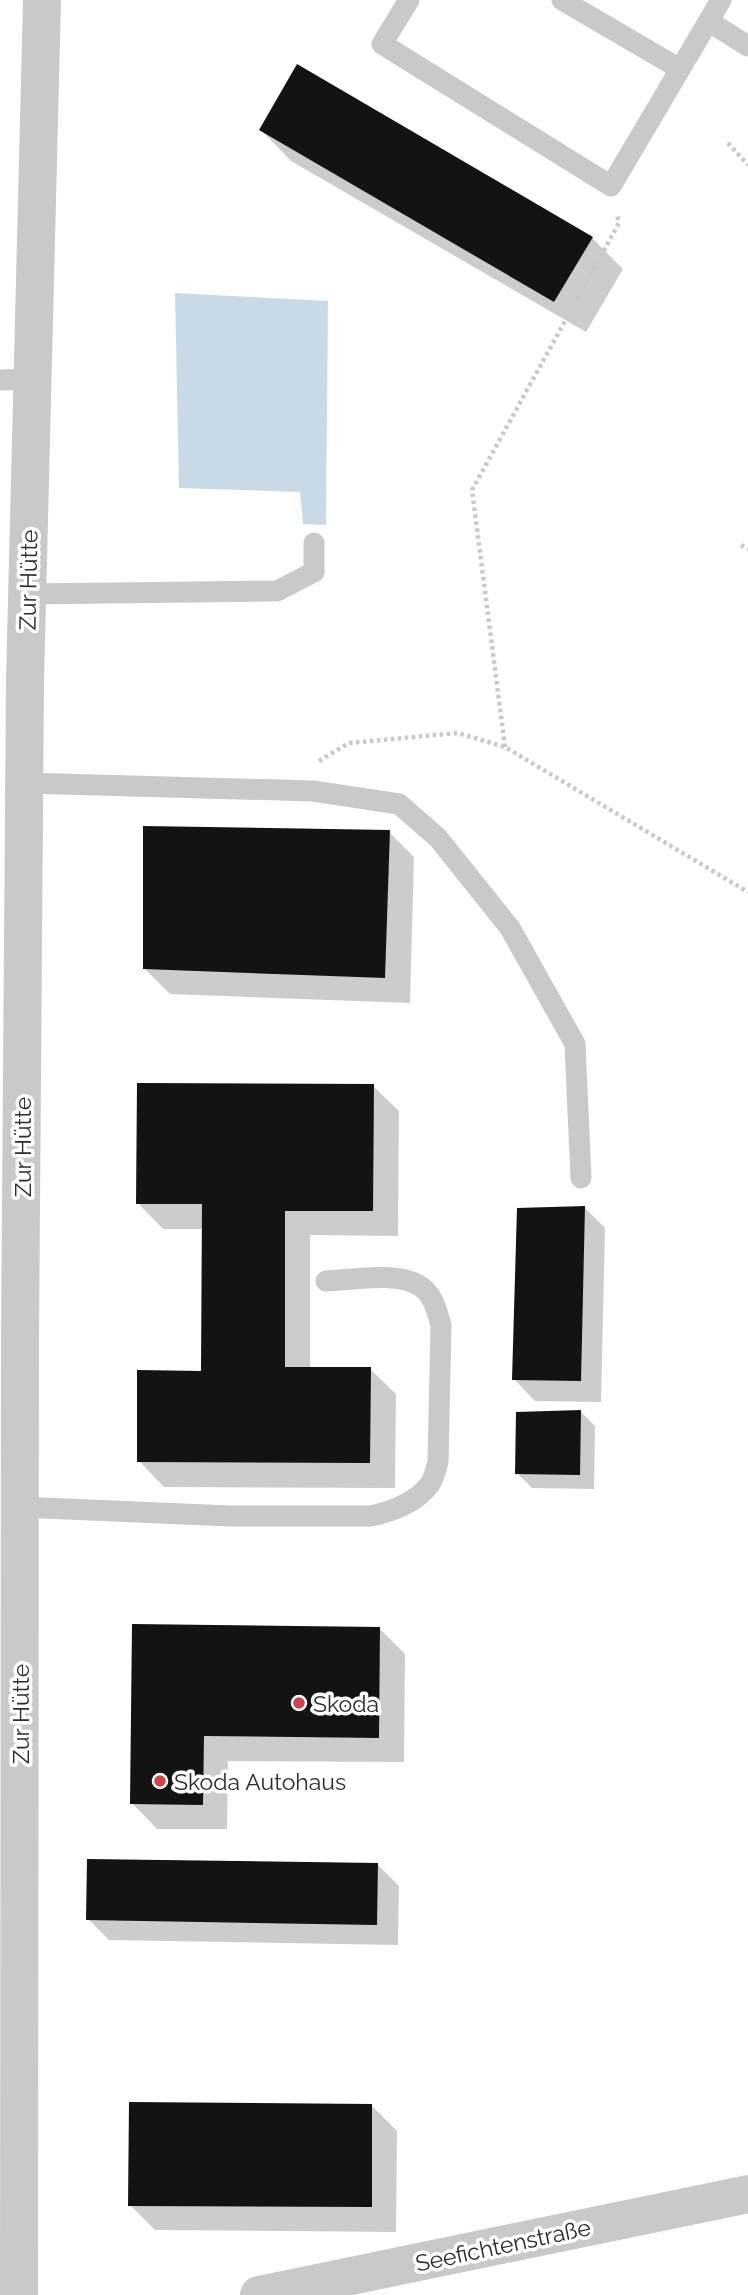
<svg xmlns="http://www.w3.org/2000/svg" width="748" height="2295" font-family="Raleway,sans-serif">
  <style>
    .water { fill: #c9dae6 }
    .shadow { fill: #0003 }
    .building { fill: #131313 }
    .lines { fill: none; stroke-linecap: round; stroke-linejoin: round }
    .path { stroke: #c9c9c9; stroke-width: 4.5; stroke-dasharray: 3.5 3.5; stroke-linecap: butt }
    .service { stroke: #c9c9c9; stroke-width: 21 }
    .minor { stroke: #c9c9c9; stroke-width: 38 }
    .poi-dot { fill: #ce434c; stroke: #fff; stroke-width: 2.5 }
    .labels { text-anchor: middle; dominant-baseline: central; stroke-width: 7; stroke-linejoin: round; paint-order: stroke }
    .street-label { font-size: 23px; fill: #2c2c2c; stroke: #fff }
    .poi-label { font-size: 23px; fill: #2c2c2c; stroke: #fff; text-anchor: start }
  </style>
  <rect width="100%" height="100%" fill="#fff"/>
  <path class="water" d="M175,293L328,301L326,525L303,524L300,492L179,488Z"/>
  <path class="shadow" d="M261,130L592,238L623,269L586,332L291,161Z
    M389,832L414,857L410,1003L170,994L145,969Z
    M373,1086L399,1111L398,1236L310,1235V1368L370,1369L396,1394L395,1488L164,1487L139,1461L203,1372L204,1229H163L138,1203Z
    M584,1207L605,1228L601,1402L535,1401L514,1379Z
    M580,1411L595,1426L594,1489L532,1488L517,1473Z
    M134,1626L380,1629L405,1654L404,1762L228,1761L227,1829H157L132,1803Z
    M378,1865L399,1886L398,1945L109,1940L88,1919Z
    M372,2106L397,2131L396,2232L155,2230L130,2205Z"/>
  <path class="building" d="M297,64L593,237L554,302L259,130Z
    M143,826L390,830L385,978L143,969Z
    M137,1083L374,1084L373,1211H285V1367H371L370,1463L137,1462V1370L201,1371L202,1204H136Z
    M585,1206L581,1381L512,1380L517,1208Z
    M581,1410L580,1475L515,1474L516,1412Z
    M132,1624L380,1627L379,1738L204,1736L203,1805L130,1804Z
    M87,1859L378,1863L377,1925L86,1920Z
    M129,2102L372,2104V2207L128,2206Z"/>
  <g class="lines">
    <path class="path" d="M728,143L748,165
      M741,545L748,549
      M505,747L472,490L619,223L617,214
      M319,761L349,743L458,733L505,747L748,892"/>
    <path class="service" d="M409,0L382,44L611,186L721,0
      M562,0L680,69
      M708,21L748,46
      M0,380L33,379
      M27,594L277,591L314,572V543
      M25,783L313,791L399,804L438,838L510,928L575,1044L581,1178
      M20,1507L230,1516H371C393,1511 416,1503 430,1484C434,1478 436,1469 438,1462L441,1325C437,1311 433,1294 420,1286C397,1271 352,1280 326,1281"/>
    <path class="minor" d="M19,2295L20,1339L25,680L42,0
      M259,2295L748,2194"/>
  </g>
  <g class="poi-dot">
    <circle cx="299" cy="1703" r="7"/>
    <circle cx="160" cy="1781" r="7"/>
  </g>
  <g class="labels">
    <g class="street-label">
      <text transform="translate(28 580) rotate(-89)">Zur Hütte</text>
      <text transform="translate(22 1147) rotate(-90)">Zur Hütte</text>
      <text transform="translate(20 1714) rotate(-90)">Zur Hütte</text>
      <text transform="translate(503 2245) rotate(-12)">Seefichtenstraße</text>
    </g>
    <g class="poi-label">
      <text x="313" y="1703">Skoda</text>
      <text x="174" y="1781">Skoda Autohaus</text>
    </g>
  </g>
</svg>
